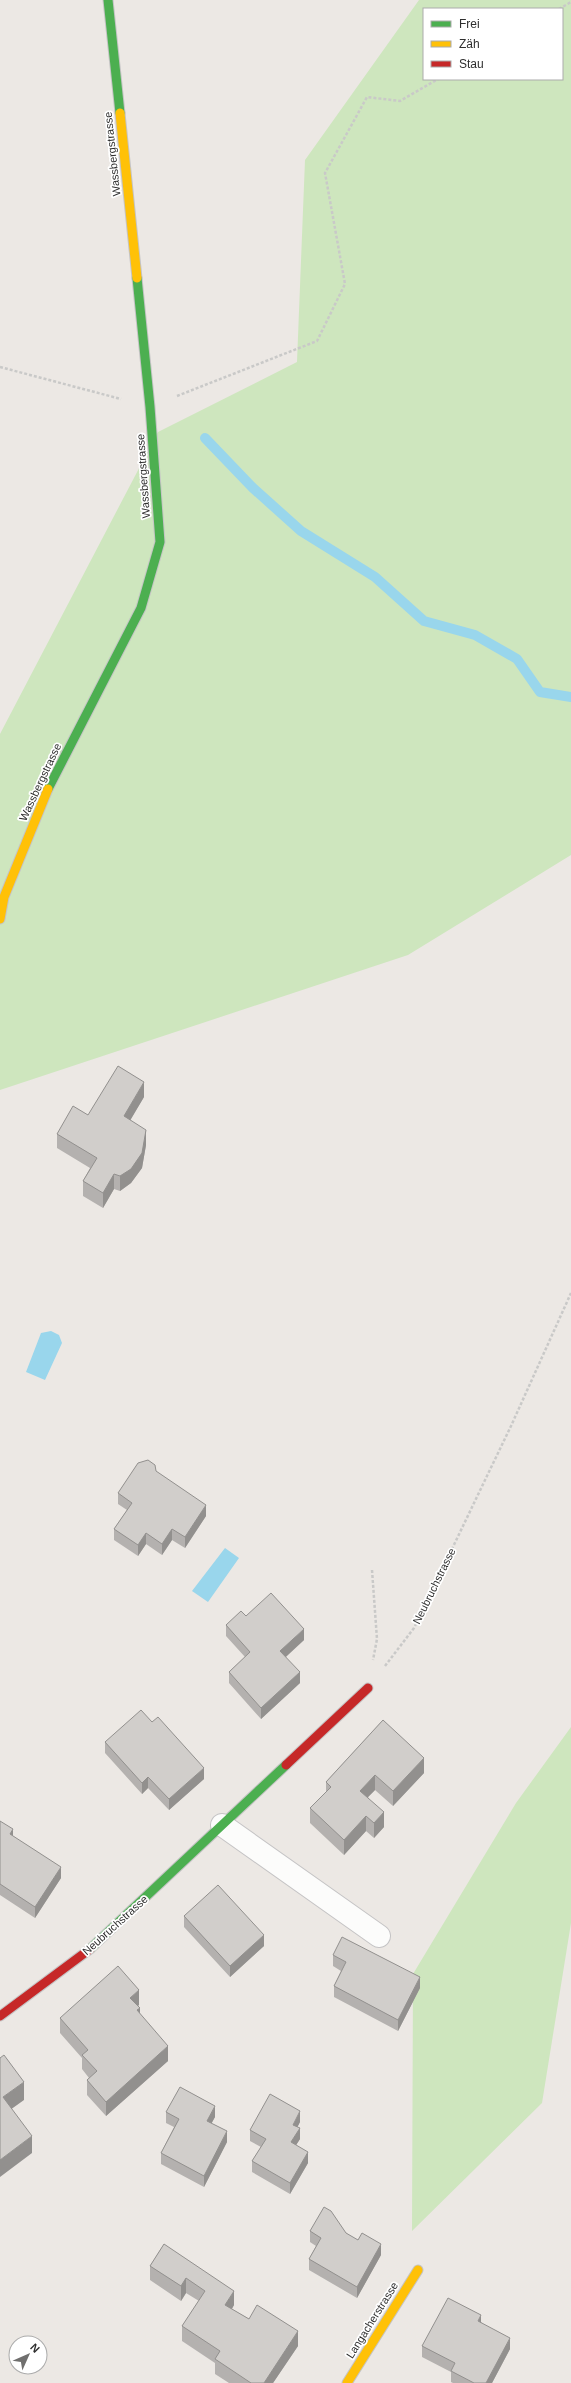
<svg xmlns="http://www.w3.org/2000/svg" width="571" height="2383" font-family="Arial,sans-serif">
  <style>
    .green { fill: #cee6be; fill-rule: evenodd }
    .water { fill: #99d6ec }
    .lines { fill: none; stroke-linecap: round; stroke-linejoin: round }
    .stream { stroke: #99d6ec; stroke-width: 10 }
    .street-casing { stroke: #c5c4c5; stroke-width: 24 }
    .fast-casing { stroke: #c5c4c5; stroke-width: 11 }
    .slow-casing { stroke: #c5c4c5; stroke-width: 11 }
    .jam-casing { stroke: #c5c4c5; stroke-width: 11 }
    .path { stroke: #c9c9c8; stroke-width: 2.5; stroke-dasharray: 3 2; stroke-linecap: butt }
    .street { stroke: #fcfcfb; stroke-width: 22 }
    .fast { stroke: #4caf50; stroke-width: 9 }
    .slow { stroke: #ffc107; stroke-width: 9 }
    .jam { stroke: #c62828; stroke-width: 9 }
    .wall { fill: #b4b1af }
    .shaded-wall { fill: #92908e }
    .building { fill: #d1cecb; stroke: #92908e }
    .labels { text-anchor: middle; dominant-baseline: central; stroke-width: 3.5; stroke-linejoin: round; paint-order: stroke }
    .street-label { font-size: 11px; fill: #2e2e2e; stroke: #fff }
  </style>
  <rect width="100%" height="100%" fill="#ece8e4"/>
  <path class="green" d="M419,0H571V855L408,955L0,1090V734L158,432L297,362L305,160ZM424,9H562V79H424Z
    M571,1727V1923L542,2103L412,2231L413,1974L516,1803Z"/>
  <path class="water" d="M51,1331L59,1335L62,1343L45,1380L26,1372L41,1333Z
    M225,1548L239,1558L208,1602L192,1591Z"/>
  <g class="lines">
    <path class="stream" d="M205,438L253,488L301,531L375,577L424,621L475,635L517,659L540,692L571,697"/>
    <g class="street-casing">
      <path id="street" d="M222,1825L379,1936"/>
    </g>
    <g class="fast-casing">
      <path id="fast" d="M108,0L120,113
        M48,789L141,608L160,542L150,407L137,278
        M90,1949L286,1765"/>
    </g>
    <g class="slow-casing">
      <path id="slow" d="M120,113L137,278
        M0,919L4,897L48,789
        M347,2383L418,2270"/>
    </g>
    <g class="jam-casing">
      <path id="jam" d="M286,1765L368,1688
        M0,2016L90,1949"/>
    </g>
    <path class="path" d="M559,9L571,2
      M0,367L121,399
      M177,396L317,341L345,284L325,173L367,97L400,101L438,79
      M372,1570L377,1639L373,1660
      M385,1666L414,1628L511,1426L571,1293"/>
    <use href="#street" class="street"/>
    <use href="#fast" class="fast"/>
    <use href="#slow" class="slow"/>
    <use href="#jam" class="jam"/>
  </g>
  <path class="wall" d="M144,1097L130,1120L146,1145L142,1168L131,1183L120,1191L114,1189L103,1208L83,1196V1181L90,1168L57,1148V1134L88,1115Z
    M156,1471L206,1516L185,1548L172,1540L162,1555L146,1544L138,1556L114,1540V1529L127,1510L118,1504V1493Z
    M246,1616L304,1640L286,1657L300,1683L261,1719L229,1683V1672L245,1657L226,1636V1625Z
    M383,1720L424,1773L393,1806L375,1790L368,1797L384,1827L374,1838L366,1831L344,1855L310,1823V1808L326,1792V1782Z
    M105,1742L204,1779L169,1810L148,1788L142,1794L105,1753Z
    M0,1821L13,1836L61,1878L35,1918L0,1895Z
    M184,1916L264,1946L230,1977L184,1927Z
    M333,1955L420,1988L398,2031L334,1997V1986L341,1971L333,1966Z
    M139,2005L138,2006L140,2014L168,2061L106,2116L87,2095V2080L89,2078L82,2069V2058L60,2033V2018Z
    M166,2112L215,2117L211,2123L227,2142L204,2187L161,2164V2153L174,2127L166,2123Z
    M300,2122L297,2127L300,2139L296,2145L308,2163L290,2194L252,2172V2161L261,2147L250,2141V2130Z
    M310,2231L346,2233L381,2255L357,2298L309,2270V2259L316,2246L310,2242Z
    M164,2244L234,2305L232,2309L249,2319L298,2346L273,2383H229L215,2374V2363L182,2341V2326L199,2301L186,2293L181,2301L150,2280V2266Z
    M481,2322L510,2349L492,2383H453L451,2382V2372L422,2357V2346Z"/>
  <path class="shaded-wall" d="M144,1082V1097L124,1131V1116Z
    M146,1130V1145L142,1168L131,1183L120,1191V1176Z
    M114,1174V1189L103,1208V1193Z
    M206,1505V1516L185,1548V1537Z
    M172,1529V1540L162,1555V1544Z
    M146,1533V1544L138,1556V1545Z
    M304,1629V1640L280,1662V1651Z
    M300,1672V1683L261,1719V1708Z
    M424,1758V1773L393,1806V1791Z
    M204,1768V1779L169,1810V1799Z
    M375,1775V1790L360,1805V1791Z
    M148,1777V1788L142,1794V1783Z
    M384,1812V1827L374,1838V1823Z
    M366,1816V1831L344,1855V1840Z
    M13,1829V1840L10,1834Z
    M61,1867V1878L35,1918V1907Z
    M264,1935V1946L230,1977V1966Z
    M420,1977V1988L398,2031V2020Z
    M139,1990V2005L130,2012V1998Z
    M140,2008V2023L137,2010Z
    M168,2046V2061L106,2116V2102Z
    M24,2082V2100L3,2115V2097Z
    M215,2106V2117L207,2132V2121Z
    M300,2111V2122L293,2136V2125Z
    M300,2128V2139L291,2153V2142Z
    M227,2131V2142L204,2187V2176Z
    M32,2136V2153L0,2177V2160Z
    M308,2152V2163L290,2194V2183Z
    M381,2244V2255L357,2298V2287Z
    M186,2278V2293L181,2301V2286Z
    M234,2291V2305L225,2320V2305Z
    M481,2315V2326L478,2321Z
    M298,2331V2346L273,2383H264Z
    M510,2338V2349L492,2383H486Z"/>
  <path class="building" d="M118,1066L144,1082L124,1116L146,1130L142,1153L131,1169L120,1176L114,1174L103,1193L83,1181L97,1158L57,1134L73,1106L88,1115Z
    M148,1460L155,1465L156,1471L206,1505L185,1537L172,1529L162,1544L146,1533L138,1545L114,1529L132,1503L118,1493L138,1463Z
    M271,1593L304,1629L280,1651L300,1672L261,1708L229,1672L250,1652L226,1625L241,1611L246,1616Z
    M141,1710L152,1722L158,1717L204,1768L169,1799L148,1777L142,1783L105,1742Z
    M383,1720L424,1758L393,1791L375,1775L360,1791L384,1812L374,1823L366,1816L344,1840L310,1808L331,1787L326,1782Z
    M0,1821L13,1829L10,1834L61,1867L35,1907L0,1884Z
    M218,1885L264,1935L230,1966L184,1916Z
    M342,1937L420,1977L398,2020L334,1986L346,1962L333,1955Z
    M118,1966L139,1990L130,1998L140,2008L137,2010L168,2046L106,2102L87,2080L97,2071L82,2055L88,2050L60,2018Z
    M4,2055L24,2082L3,2097L32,2136L0,2160V2058Z
    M180,2087L215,2106L207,2121L227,2131L204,2176L161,2153L179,2119L166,2112Z
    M270,2094L300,2111L293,2125L300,2128L291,2142L308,2152L290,2183L252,2161L266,2139L250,2130Z
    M324,2207L331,2211L346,2233L358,2240L362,2233L381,2244L357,2287L309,2259L321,2238L310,2231Z
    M164,2244L234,2291L225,2305L249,2319L257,2305L298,2331L264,2383H251L215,2359L220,2351L182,2326L205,2291L186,2278L181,2286L150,2266Z
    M448,2298L481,2315L478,2321L510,2338L486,2383H474L451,2371L455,2363L422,2346Z"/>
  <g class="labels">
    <g class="street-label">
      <text transform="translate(112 154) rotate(-96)">Wassbergstrasse</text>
      <text transform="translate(143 476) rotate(-94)">Wassbergstrasse</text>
      <text transform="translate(40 782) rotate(-65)">Wassbergstrasse</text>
      <text transform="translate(434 1586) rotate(-64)">Neubruchstrasse</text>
      <text transform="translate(115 1925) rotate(-42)">Neubruchstrasse</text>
      <text transform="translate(372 2320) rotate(-58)">Langacherstrasse</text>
    </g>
  </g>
  <rect x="423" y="8" width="140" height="72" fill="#ffffff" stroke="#ababab"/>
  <rect x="431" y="21" width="20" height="6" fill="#4caf50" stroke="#ababab"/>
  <text x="459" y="28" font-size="12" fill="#2e2e2e">Frei</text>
  <rect x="431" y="41" width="20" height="6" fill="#ffc107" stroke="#ababab"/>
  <text x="459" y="48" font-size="12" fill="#2e2e2e">Zäh</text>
  <rect x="431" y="61" width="20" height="6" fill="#c62828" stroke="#ababab"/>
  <text x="459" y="68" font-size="12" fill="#2e2e2e">Stau</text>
  <g transform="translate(28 2355) rotate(45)"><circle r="19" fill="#ffffff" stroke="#ababab"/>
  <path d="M0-3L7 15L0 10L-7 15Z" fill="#706f6e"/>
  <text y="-6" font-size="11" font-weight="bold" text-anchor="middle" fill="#2e2e2e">N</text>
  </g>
</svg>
